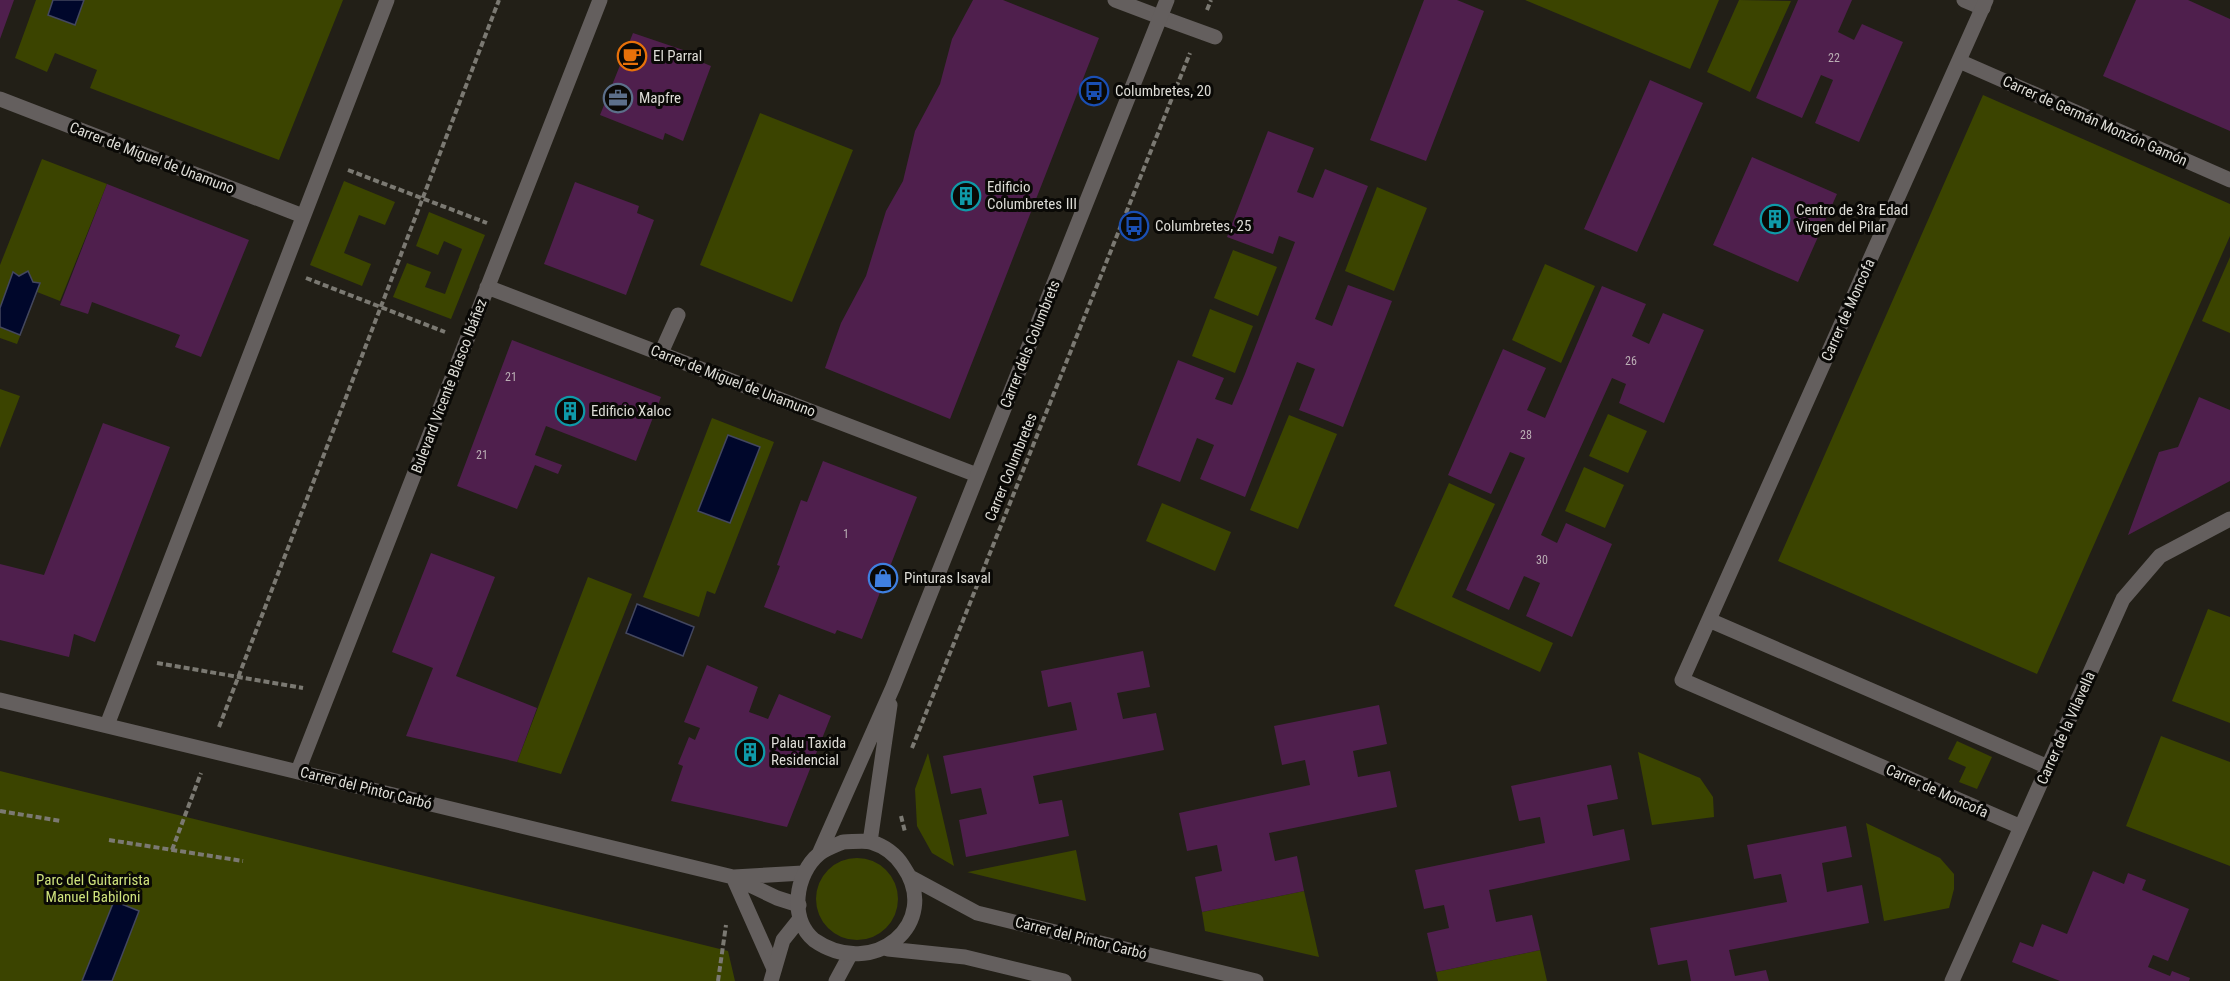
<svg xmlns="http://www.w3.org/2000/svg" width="2230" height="981" font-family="'Roboto Condensed',sans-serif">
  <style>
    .green { fill: #3b4400 }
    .water { fill: #00072b; stroke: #43475f; stroke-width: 1.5 }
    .building { fill: #4f1f4d }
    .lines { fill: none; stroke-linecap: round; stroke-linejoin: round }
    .path { stroke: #7b7972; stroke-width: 4; stroke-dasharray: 6 3; stroke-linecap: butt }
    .service { stroke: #645f5e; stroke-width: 15 }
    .minor { stroke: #645f5e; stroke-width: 15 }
    .tertiary { stroke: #645f5e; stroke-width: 15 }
    .labels { text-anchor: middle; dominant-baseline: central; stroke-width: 6; stroke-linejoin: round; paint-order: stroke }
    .number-label { font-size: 12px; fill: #baaeb4 }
    .poi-label { font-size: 15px; fill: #deddd7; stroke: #0a0906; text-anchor: start }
    .street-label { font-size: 15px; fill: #deddd7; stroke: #0a0906 }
    .park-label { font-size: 15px; fill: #cee17c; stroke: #0a0906 }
  </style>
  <rect width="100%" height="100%" fill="#221f17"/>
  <path class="green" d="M36,0H343L279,160L90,88L97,70L55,53L47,72L15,58Z
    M1525,0H1719L1690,69Z
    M1739,0L1791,1L1750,92L1707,72Z
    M1983,95L2230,204V236L2037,674L1778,561Z
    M760,113L853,150L792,302L700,265Z
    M42,159L107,184L60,301L37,292L17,344L0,338V265Z
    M344,181L395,202L385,225L359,215L344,253L371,264L362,286L310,265Z
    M1377,187L1427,208L1394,291L1345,271Z
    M429,212L485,235L451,319L393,297L407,263L431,272L425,287L445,294L462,249L444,241L438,255L416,246Z
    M1233,250L1277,267L1258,316L1214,298Z
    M2230,257V333L2202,321Z
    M1545,264L1595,286L1561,363L1512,340Z
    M1210,309L1253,326L1235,373L1192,356Z
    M0,389L20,396L0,448Z
    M1608,414L1647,431L1628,473L1589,456Z
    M1289,415L1337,434L1298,529L1250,510Z
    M712,418L774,442L715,594L707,591L699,617L643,597Z
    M1584,467L1624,485L1605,528L1565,511Z
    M1449,483L1495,504L1452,597L1553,643L1540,672L1394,606Z
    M1162,503L1231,532L1215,571L1146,541Z
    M588,577L632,594L561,774L517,762Z
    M2208,609L2230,617V723L2172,701Z
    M2161,736L2230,762V866L2126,826Z
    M1957,741L1992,757L1977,789L1959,782L1966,767L1948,759Z
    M1638,752L1700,778L1713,797L1714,817L1652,825Z
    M928,753L954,866L932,853L917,826L915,789Z
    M0,771L728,951L735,981H0Z
    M1866,823L1940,858L1954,874V889L1949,908L1884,921Z
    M1076,850L1086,901L967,872H968Z
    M816 899a41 41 0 1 1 82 0a41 41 0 1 1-82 0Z
    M1304,891L1319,957L1205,931L1202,912Z
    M1540,950L1547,981H1438L1436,972Z"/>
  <path class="water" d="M53,0H84L75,25L48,15Z
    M28,271L33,282L40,283L20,335L0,327V308L13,272L19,276Z
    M728,435L760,447L730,523L698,511Z
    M637,604L694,627L683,656L626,633Z
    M114,901L139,911L112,981H82Z"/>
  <path class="building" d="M0,0H14L0,39Z
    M973,0H1003L1099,38L950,419L825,368L841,323L866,276L886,211L903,181L915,131L940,84L952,39Z
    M1424,0H1457L1484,11L1426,161L1370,140Z
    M1798,0H1852L1838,32L1854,40L1862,24L1903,42L1859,142L1815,123L1833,80L1821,75L1802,118L1756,98Z
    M2136,0H2188L2230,19V131L2103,76Z
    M633,33L695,54L694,59L711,66L683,141L665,133L663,140L600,115Z
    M1650,80L1703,103L1637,252L1584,229Z
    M1268,131L1314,148L1297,192L1313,198L1325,169L1368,186L1315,319L1332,326L1348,285L1392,301L1343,427L1299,410L1315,369L1297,362L1245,497L1200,479L1214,445L1197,438L1180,482L1137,465L1178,360L1224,378L1215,399L1232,405L1245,374L1295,242L1279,236L1273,254L1227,237Z
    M1752,157L1837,194L1798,282L1713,245Z
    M575,182L639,206L637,213L654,220L626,295L544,264Z
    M107,184L249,240L201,357L175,347L180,335L92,302L88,314L60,305Z
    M1602,286L1646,304L1632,336L1649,344L1663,313L1704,330L1664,423L1619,403L1626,384L1612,378L1541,535L1557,543L1566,523L1612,544L1572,637L1526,616L1540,583L1524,576L1509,610L1466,590L1525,458L1510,452L1491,494L1448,475L1503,349L1546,368L1527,410L1545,418Z
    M512,340L661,397L636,461L546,426L535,455L562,465L558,474L535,465L517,509L457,486Z
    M2199,397L2230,410V481L2128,535L2159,452L2178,447Z
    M103,423L170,447L95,642L74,634L69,657L0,640V564L44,575Z
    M823,461L917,497L862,639L837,630L835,634L764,607L780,566L777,565L801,500L807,502Z
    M431,553L495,577L456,676L537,708L517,762L406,736L433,668L392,652Z
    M1143,651L1150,687L1117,693L1123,719L1156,713L1164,750L1033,776L1039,804L1062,800L1069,836L966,857L959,820L987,814L981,788L951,794L943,756L1077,730L1071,702L1048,707L1041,671Z
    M707,665L758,687L749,712L768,719L779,694L831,716L787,827L671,801L683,766L678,764L689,737L695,740L700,728L684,722Z
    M1379,705L1387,744L1353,751L1358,777L1390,771L1397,807L1269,833L1275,861L1297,856L1304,891L1202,912L1195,877L1222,871L1217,845L1187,851L1179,813L1310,785L1305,760L1282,765L1274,726Z
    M1611,765L1618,799L1587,805L1593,836L1624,829L1630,860L1489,890L1496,922L1532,915L1540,950L1436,972L1427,933L1449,928L1444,905L1424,909L1415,870L1545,843L1540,817L1519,821L1511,786Z
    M1846,826L1852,857L1822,863L1827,892L1862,885L1869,923L1729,950L1735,976L1766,970L1769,981H1691L1687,960L1658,965L1650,928L1787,902L1781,874L1754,879L1747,845Z
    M2093,871L2124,884L2128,873L2146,880L2142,890L2189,909L2168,961L2153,955L2148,967L2170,976L2172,971L2190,978L2189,981H2060L2012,962L2020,942L2033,947L2042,924L2067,934Z"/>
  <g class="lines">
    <path class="path" d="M1207,10L1211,0
      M348,170L487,223
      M306,278L445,332
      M157,663L303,688
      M219,727L499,0
      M912,748L1190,53
      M0,811L61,821
      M901,816L905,832
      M109,840L243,861
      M172,850L201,773
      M718,981L726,925"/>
    <path class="service" d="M1964,0L1983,8
      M1160,17L1215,37
      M661,353L678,315"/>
    <path class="minor" d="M1115,0L1160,17
      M1986,0L1682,680L2021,827
      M1959,61L2230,180
      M0,99L303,216
      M487,287L977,475
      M1709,620L2048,767
      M0,700L733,877L777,898L799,905
      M107,725L387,0
      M298,771L600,0
      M733,877L774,969
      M734,877L803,873
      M836,981L849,957
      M1952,981L2123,599L2160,556L2230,519"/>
    <path class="tertiary" d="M843,842C852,842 863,840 871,842C884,846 896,855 903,866C943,923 873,981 814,940C789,919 795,874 819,854C825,849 836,845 843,842Z
      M870,842L890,705
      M819,854L893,687L1167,0
      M912,878L977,913L1256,981
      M888,949L965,957L1064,981
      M771,981L783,940L799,920"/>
  </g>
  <defs>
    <g id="cafe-ring" transform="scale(1.5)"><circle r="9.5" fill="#0a0906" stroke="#e8710a" stroke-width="1.5"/><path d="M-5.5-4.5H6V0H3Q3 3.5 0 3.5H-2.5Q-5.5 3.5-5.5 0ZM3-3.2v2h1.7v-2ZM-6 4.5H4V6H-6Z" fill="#e8710a"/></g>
    <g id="bus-ring" transform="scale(1.5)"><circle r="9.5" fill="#0a0906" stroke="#1a4fb4" stroke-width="1.5"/><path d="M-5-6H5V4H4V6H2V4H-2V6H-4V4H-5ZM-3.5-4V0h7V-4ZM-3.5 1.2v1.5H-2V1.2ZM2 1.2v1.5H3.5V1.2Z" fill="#1a4fb4"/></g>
    <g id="office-ring" transform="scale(1.5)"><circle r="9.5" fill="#0a0906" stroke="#5c6f8a" stroke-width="1.5"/><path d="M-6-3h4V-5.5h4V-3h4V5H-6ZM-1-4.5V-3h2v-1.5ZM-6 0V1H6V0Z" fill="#5c6f8a"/></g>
    <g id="building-ring" transform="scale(1.5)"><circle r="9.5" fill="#0a0906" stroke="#0f9aa8" stroke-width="1.5"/><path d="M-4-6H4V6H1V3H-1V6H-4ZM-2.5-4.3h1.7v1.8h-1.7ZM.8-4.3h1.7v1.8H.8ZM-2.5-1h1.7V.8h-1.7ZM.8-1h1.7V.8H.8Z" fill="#0f9aa8"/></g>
    <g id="shop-ring" transform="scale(1.5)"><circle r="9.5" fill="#0a0906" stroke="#3f7fe0" stroke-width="1.5"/><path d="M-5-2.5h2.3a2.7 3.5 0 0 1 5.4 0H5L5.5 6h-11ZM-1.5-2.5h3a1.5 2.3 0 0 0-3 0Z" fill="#3f7fe0"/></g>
  </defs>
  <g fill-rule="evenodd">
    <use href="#cafe-ring" x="632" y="56"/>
    <use href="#bus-ring" x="1094" y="91"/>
    <use href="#office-ring" x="618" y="98"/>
    <use href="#building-ring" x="966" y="196"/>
    <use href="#building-ring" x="1775" y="219"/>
    <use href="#bus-ring" x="1134" y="226"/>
    <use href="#building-ring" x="570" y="411"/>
    <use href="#shop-ring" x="883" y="578"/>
    <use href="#building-ring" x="750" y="752"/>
  </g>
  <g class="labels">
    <g class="number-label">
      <text x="1834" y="58">22</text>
      <text x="1631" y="361">26</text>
      <text x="511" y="377">21</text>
      <text x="1526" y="435">28</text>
      <text x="482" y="455">21</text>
      <text x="846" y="534">1</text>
      <text x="1542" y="560">30</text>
    </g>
    <g class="poi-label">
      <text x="653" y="56">El Parral</text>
      <text x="1115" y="91">Columbretes, 20</text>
      <text x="639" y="98">Mapfre</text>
      <text x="987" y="187">Edificio<tspan x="987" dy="17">Columbretes III</tspan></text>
      <text x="1796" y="210">Centro de 3ra Edad<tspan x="1796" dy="17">Virgen del Pilar</tspan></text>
      <text x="1155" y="226">Columbretes, 25</text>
      <text x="591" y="411">Edificio Xaloc</text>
      <text x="904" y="578">Pinturas Isaval</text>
      <text x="771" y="743">Palau Taxida<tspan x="771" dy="17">Residencial</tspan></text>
    </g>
    <g class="street-label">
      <text transform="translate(2095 121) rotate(24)">Carrer de Germán Monzón Gamón</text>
      <text transform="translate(152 158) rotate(21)">Carrer de Miguel de Unamuno</text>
      <text transform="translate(1848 310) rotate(-66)">Carrer de Moncofa</text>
      <text transform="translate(1030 344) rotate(-68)">Carrer dels Columbrets</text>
      <text transform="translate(733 381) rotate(21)">Carrer de Miguel de Unamuno</text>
      <text transform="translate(449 386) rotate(-69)">Bulevard Vicente Blasco Ibáñez</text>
      <text transform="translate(1011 467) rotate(-68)">Carrer Columbretes</text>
      <text transform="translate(2066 728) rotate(-66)">Carrer de la Vilavella</text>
      <text transform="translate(366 788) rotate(14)">Carrer del Pintor Carbó</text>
      <text transform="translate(1937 791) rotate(24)">Carrer de Moncofa</text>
      <text transform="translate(1081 938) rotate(14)">Carrer del Pintor Carbó</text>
    </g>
    <g class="park-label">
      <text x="93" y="880">Parc del Guitarrista<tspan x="93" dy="17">Manuel Babiloni</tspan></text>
    </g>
  </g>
</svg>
